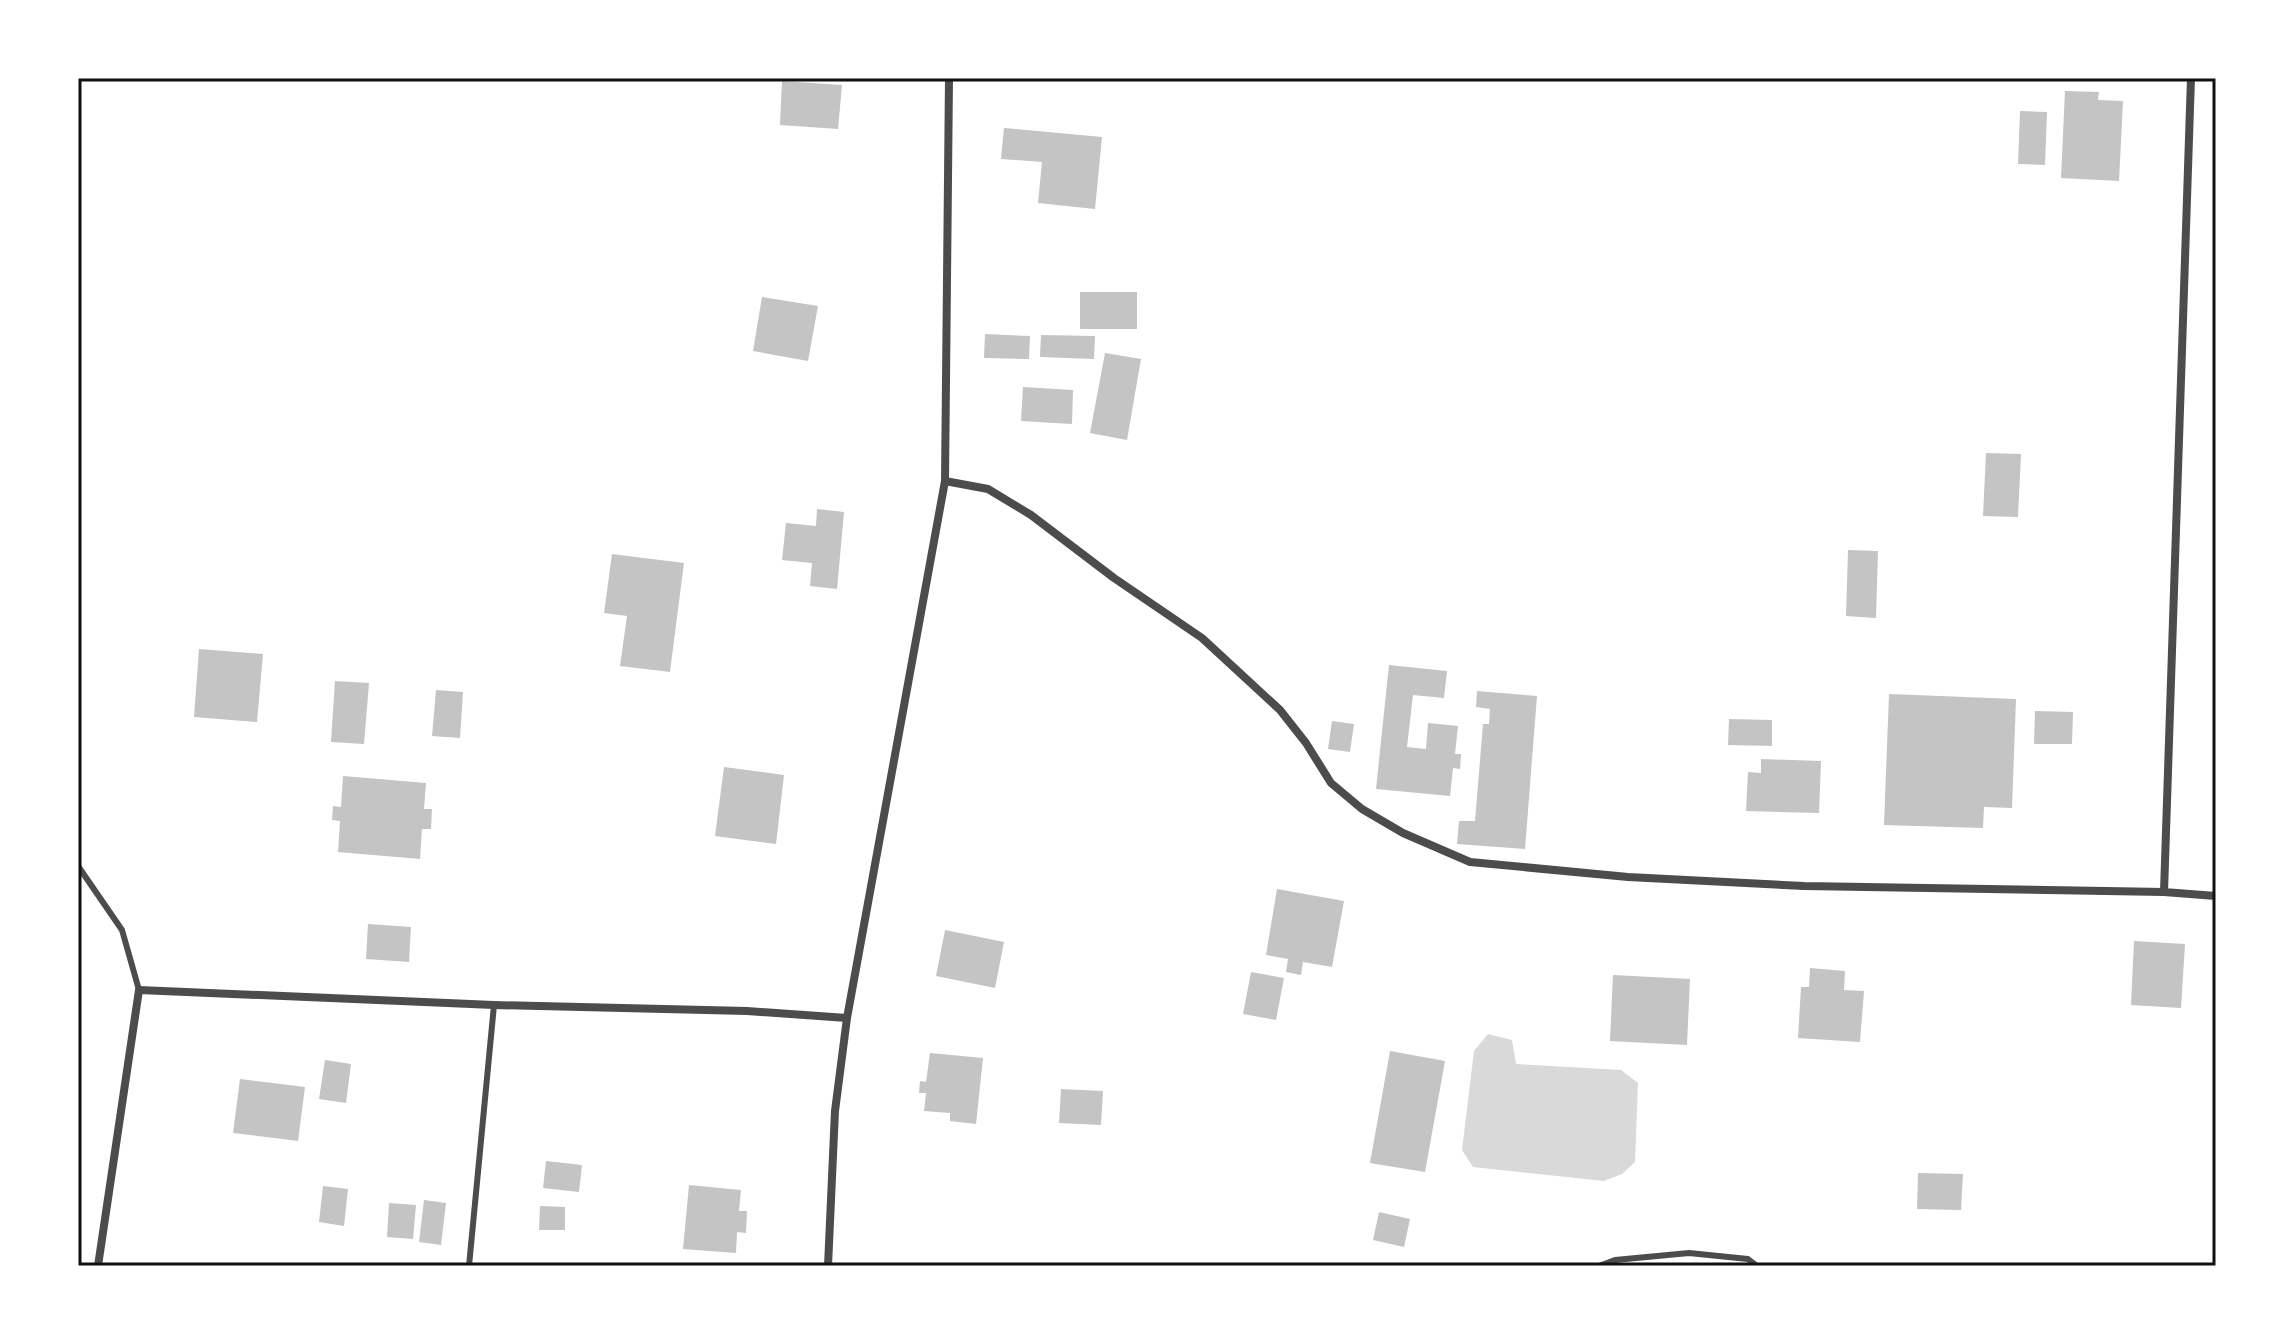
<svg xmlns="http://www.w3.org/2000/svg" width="2294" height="1344" font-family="'IBM Plex Sans',sans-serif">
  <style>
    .water { fill: #d9d9d9 }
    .building { fill: #c4c4c4 }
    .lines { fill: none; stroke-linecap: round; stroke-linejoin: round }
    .service { stroke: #4c4c4c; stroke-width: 6 }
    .minor { stroke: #4c4c4c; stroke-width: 8 }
    .neatline { fill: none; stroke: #111; stroke-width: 3 }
  </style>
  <rect width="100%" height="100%" fill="#fff"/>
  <path class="water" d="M1488,1034L1512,1040L1516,1064L1621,1070L1638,1083L1635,1162L1622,1174L1604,1181L1473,1167L1462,1150L1474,1051Z"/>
  <path class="building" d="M782,81L842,85L838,129L780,125Z
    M2065,91L2099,92L2098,100L2123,101L2119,181L2061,178Z
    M2020,111L2047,112L2045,165L2018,164Z
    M1004,128L1102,137L1095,209L1038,203L1042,162L1001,159Z
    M1080,292H1137V329H1080Z
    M762,297L818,306L808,361L753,351Z
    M985,334L1030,336L1029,359L984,358Z
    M1041,335L1095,336L1094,359L1040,357Z
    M1105,353L1141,359L1127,440L1090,433Z
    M1023,387L1073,390L1072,424L1021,421Z
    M1986,453L2021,454L2018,517L1983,516Z
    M817,509L844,512L837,589L810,586L812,563L782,560L786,523L816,526Z
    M1848,550L1878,551L1876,618L1846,616Z
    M612,554L684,563L670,672L620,666L627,616L604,613Z
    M199,649L263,654L257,722L194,717Z
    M1389,665L1447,671L1444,698L1413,695L1407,747L1426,749L1428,723L1458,726L1455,754H1461L1460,769L1453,768L1450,796L1376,789Z
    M335,681L369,683L364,744L331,742Z
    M436,690L463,692L460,738L432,736Z
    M1477,691L1537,696L1525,849L1457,844L1459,821H1475L1483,724H1489L1490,709L1476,707Z
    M1889,694L2016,699L2012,808L1984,807L1983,828L1884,825Z
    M2035,711L2073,712L2072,744H2034Z
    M1729,719L1772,720V746L1728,745Z
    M1332,721L1354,724L1350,752L1328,749Z
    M1761,759L1821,761L1819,813L1746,811L1748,772L1761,773Z
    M724,767L784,775L776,844L715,836Z
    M343,776L426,783L424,809H432L431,829H422L420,859L338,852L340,821L332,820L333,806L341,807Z
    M1277,889L1344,901L1332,967L1303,962L1301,975L1286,972L1288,959L1266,955Z
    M368,924L411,927L409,962L366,959Z
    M945,930L1004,942L995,988L936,976Z
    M2134,941L2185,944L2181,1008L2131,1005Z
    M1810,968L1845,971L1844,990L1864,991L1860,1042L1798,1038L1801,987H1809Z
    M1251,972L1284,978L1276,1020L1243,1014Z
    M1613,975L1690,979L1687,1045L1610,1041Z
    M1390,1051L1445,1061L1425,1172L1370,1163Z
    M930,1053L983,1058L976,1124L950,1121V1113L924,1111L926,1093H919L920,1081L926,1082Z
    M325,1060L351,1064L346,1103L319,1099Z
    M240,1079L305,1087L298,1141L233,1133Z
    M1061,1089L1103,1091L1101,1125L1059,1123Z
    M546,1161L582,1165L579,1192L543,1188Z
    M1918,1173L1963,1174L1961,1210L1917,1209Z
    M689,1185L741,1190L739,1211H747L746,1233L737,1232L736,1253L683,1249Z
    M323,1186L348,1189L344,1226L319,1222Z
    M424,1200L446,1203L441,1245L419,1242Z
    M389,1203L416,1205L413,1239L387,1237Z
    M540,1206L565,1207V1230H539Z
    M1379,1212L1410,1219L1404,1247L1373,1240Z"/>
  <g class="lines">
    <path class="service" d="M78,866L122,930L139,990
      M469,1266L494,1005
      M1599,1266L1615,1260L1689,1253L1748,1259L1757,1266"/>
    <path class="minor" d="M945,481L988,489L1031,515L1114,578L1202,638L1280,710L1306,743L1331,783L1362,809L1403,833L1470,862L1628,877L1804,886L2164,892L2216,896
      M2164,892L2191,78
      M98,1266L139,990L494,1005L747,1011L847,1018
      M828,1266L835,1111L847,1018L945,481L949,78"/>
  </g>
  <rect width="2294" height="1344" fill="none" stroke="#ffffff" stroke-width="160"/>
  <rect x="80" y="80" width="2134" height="1184" class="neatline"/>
</svg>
